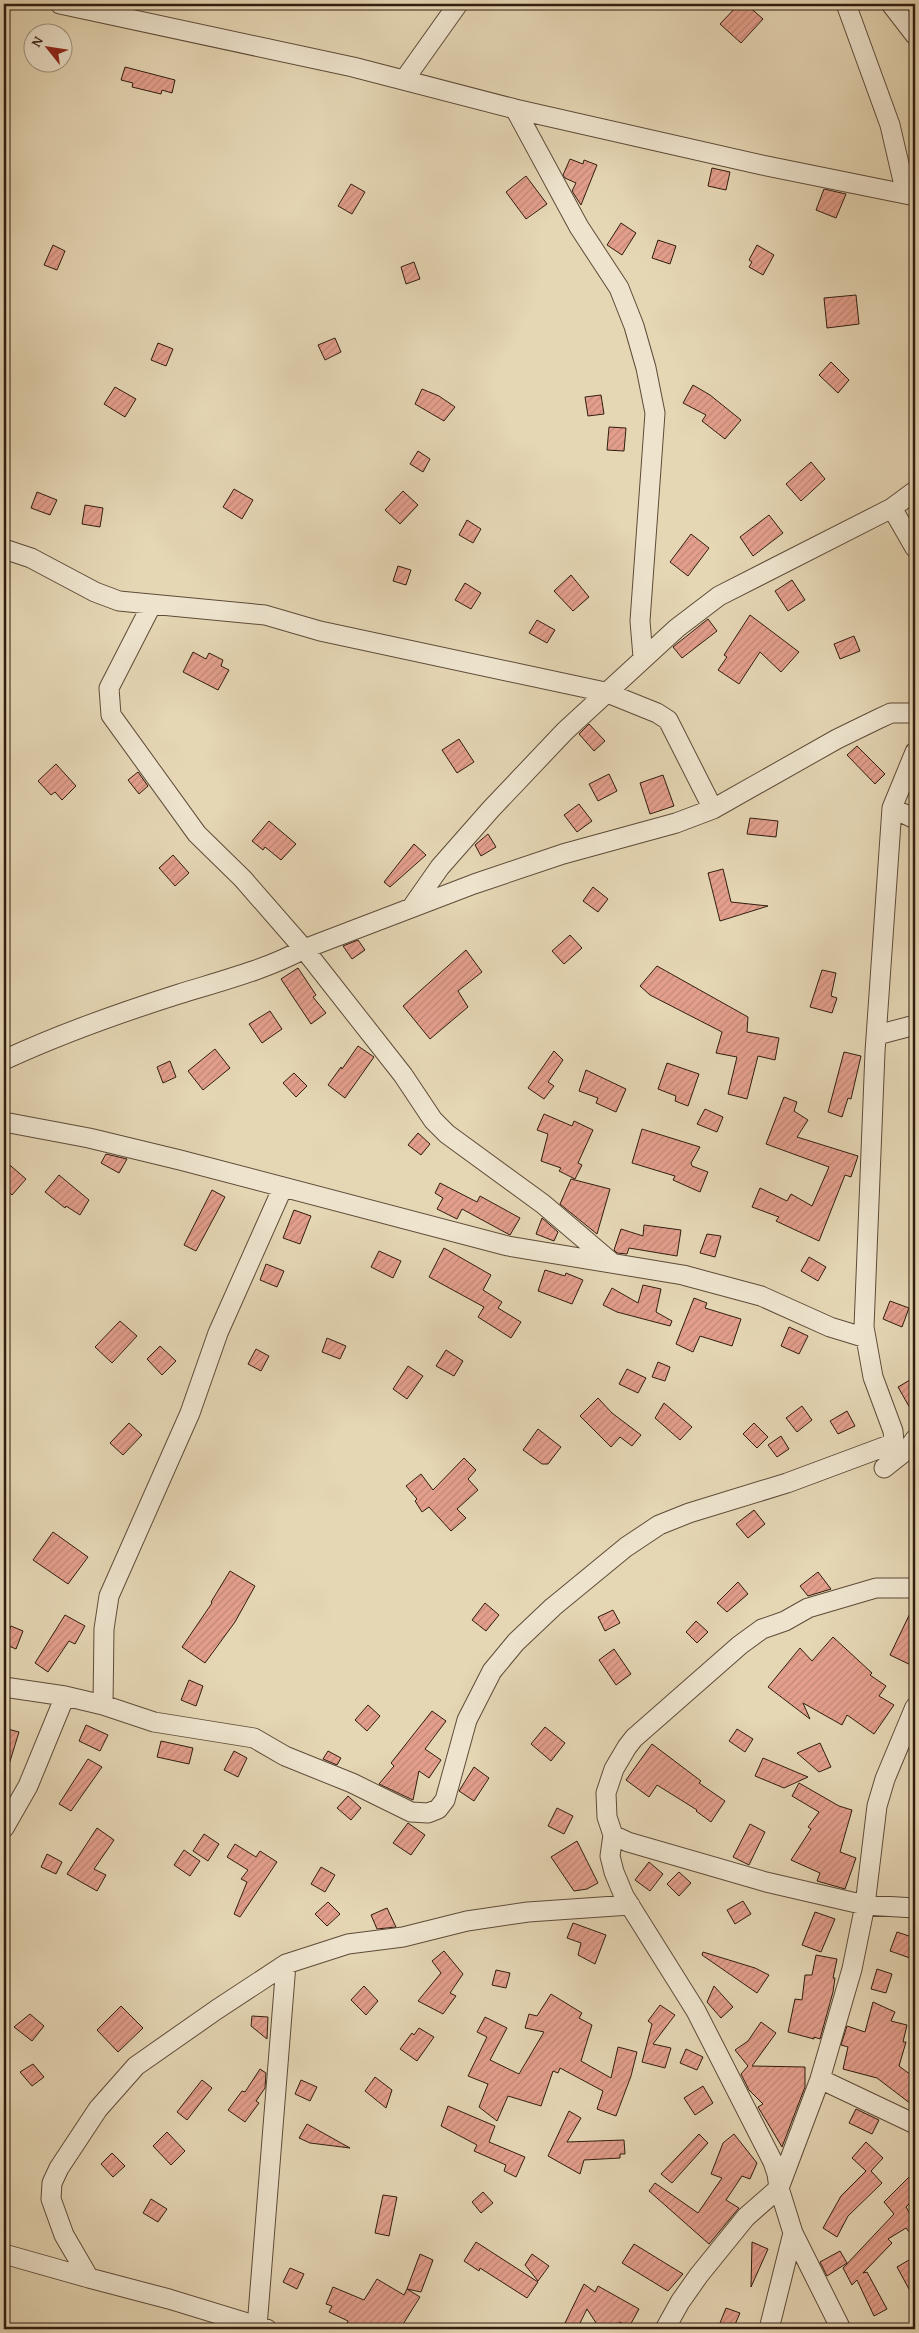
<svg xmlns="http://www.w3.org/2000/svg" width="919" height="2333" font-family="'Gentium Book Plus',serif">
  <style>
    .building { fill: url(#building-hatch); stroke: #311d0f }
    .lines { fill: none; stroke-linecap: round; stroke-linejoin: round }
    .minor-casing { stroke: #5e4b38; stroke-width: 21 }
    .minor { stroke: #eee4ce; stroke-width: 19 }
  </style>
  <defs>
    <pattern id="building-hatch" width="6" height="6" patternUnits="userSpaceOnUse" patternTransform="scale(1.25)"><rect width="6" height="6" fill="#e39f8c"/><path d="M-1 1l2-2M0 6l6-6M5 7l2-2" fill="none" stroke="#c38878"/></pattern>
  </defs>
  <rect width="100%" height="100%" fill="#e5d6b4"/>
  <filter id="stains"><feTurbulence type="fractalNoise" baseFrequency=".004" numOctaves="4"/><feColorMatrix values="0 0 0 0 .2 0 0 0 0 .09 0 0 0 0 .02 0 0 0 .5 -.17"/></filter>
  <radialGradient id="worn" r=".72"><stop offset=".6" stop-color="#630" stop-opacity="0"/><stop offset="1" stop-color="#630" stop-opacity=".3"/></radialGradient>
  <path class="building" d="M739,4H746L763,19L741,43L720,24Z
    M125,67L175,80L172,93L162,90L161,94L132,87L133,83L121,80Z
    M570,159L583,164L584,160L597,165L581,205L572,191L576,183L565,178L563,175Z
    M712,168L730,172L726,190L708,186Z
    M526,176L547,204L526,219L506,192Z
    M351,184L365,192L352,214L338,206Z
    M824,189L846,194L836,218L816,210Z
    M621,223L636,233L622,255L607,245Z
    M658,240L676,246L670,264L652,258Z
    M53,245L65,251L57,270L44,265Z
    M757,245L774,255L763,275L749,267L752,262L749,260Z
    M414,262L420,279L406,284L401,267Z
    M856,295L859,324L827,328L824,298Z
    M335,338L341,352L325,360L318,345Z
    M158,343L173,349L166,366L151,360Z
    M831,362L849,380L838,393L819,375Z
    M693,385L710,395L741,420L725,439L702,421L706,415L683,403Z
    M115,387L136,399L125,417L104,404Z
    M422,389L439,396L455,407L444,421L415,404Z
    M601,395L604,414L588,416L585,397Z
    M609,427L626,428L624,451L607,450Z
    M418,451L430,459L423,472L410,464Z
    M811,462L825,479L801,501L786,484Z
    M234,489L253,500L242,519L223,507Z
    M403,491L418,505L400,524L385,510Z
    M37,492L57,500L50,515L31,508Z
    M85,505L103,508L100,527L82,524Z
    M769,515L783,533L753,556L740,537Z
    M467,520L481,529L473,543L459,535Z
    M691,534L709,548L688,576L670,562Z
    M398,566L411,570L406,585L393,581Z
    M571,575L589,597L573,611L554,591Z
    M792,580L805,600L788,611L775,591Z
    M465,583L481,593L471,609L455,600Z
    M750,615L799,652L781,672L760,652L739,684L718,670L727,657L724,655Z
    M708,619L717,631L682,658L673,647Z
    M537,620L555,630L547,643L529,633Z
    M854,636L860,651L840,659L834,644Z
    M193,652L206,659L209,653L223,660L221,666L229,670L218,690L183,672Z
    M589,724L605,741L594,751L579,734Z
    M459,739L474,762L457,773L442,750Z
    M857,746L885,774L875,784L847,755Z
    M56,764L76,786L62,800L55,792L51,795L38,781Z
    M138,772L148,786L139,794L128,780Z
    M609,774L617,791L598,801L589,784Z
    M663,775L674,806L650,814L640,783Z
    M579,804L592,821L577,832L564,815Z
    M750,818L778,821L776,837L747,834Z
    M269,821L296,844L281,860L265,847L263,850L252,841Z
    M488,834L496,847L481,856L475,845Z
    M414,844L426,855L390,887L384,882Z
    M173,855L189,873L175,886L159,868Z
    M723,869L731,902L768,906L720,921L708,873Z
    M593,887L608,899L598,912L583,901Z
    M570,935L582,948L564,964L552,951Z
    M358,940L365,950L352,959L343,946Z
    M466,950L482,972L458,991L468,1007L430,1039L403,1006Z
    M657,966L748,1017L747,1032L779,1038L775,1060L758,1056L747,1099L728,1094L737,1057L716,1053L722,1032L650,995L640,986Z
    M298,968L316,995L313,997L326,1013L311,1024L281,979Z
    M822,970L836,973L831,996L837,998L832,1013L810,1007Z
    M270,1011L282,1029L262,1043L249,1024Z
    M358,1046L374,1057L345,1098L328,1085L341,1067L342,1069Z
    M215,1049L230,1068L203,1090L188,1071Z
    M554,1051L563,1060L548,1082L554,1086L544,1099L528,1088Z
    M844,1052L861,1056L851,1099L848,1098L842,1117L828,1112Z
    M170,1061L176,1077L163,1083L157,1067Z
    M667,1063L699,1074L688,1106L675,1101L676,1096L658,1089Z
    M586,1070L626,1089L616,1112L596,1103L598,1098L579,1091Z
    M294,1073L307,1086L296,1097L283,1083Z
    M784,1097L797,1102L794,1111L808,1120L797,1137L858,1156L851,1177L845,1175L819,1241L776,1221L779,1217L752,1207L760,1188L787,1201L791,1194L812,1206L829,1167L766,1144Z
    M705,1109L723,1117L717,1132L697,1124Z
    M544,1114L572,1126L574,1121L593,1130L578,1163L582,1165L575,1179L559,1171L561,1168L541,1161L548,1134L537,1130Z
    M642,1129L700,1147L691,1163L692,1166L708,1172L700,1192L673,1180L675,1176L632,1163Z
    M418,1133L430,1144L421,1155L408,1145Z
    M106,1154L127,1159L119,1173L101,1163Z
    M4,1160L26,1179L12,1195L4,1187Z
    M59,1175L89,1200L80,1215L66,1206L65,1208L45,1192Z
    M571,1179L610,1189L597,1234L560,1204Z
    M440,1183L477,1202L480,1196L520,1218L510,1235L462,1209L457,1219L437,1209L443,1198L435,1193Z
    M212,1190L225,1197L196,1251L184,1245Z
    M294,1210L311,1216L300,1244L283,1238Z
    M542,1218L558,1232L554,1241L536,1234Z
    M644,1225L681,1230L677,1256L629,1248L627,1254L617,1253L614,1250L621,1229L643,1236Z
    M707,1234L721,1236L715,1257L700,1253Z
    M444,1248L491,1275L483,1290L502,1302L498,1308L521,1322L511,1338L478,1317L484,1307L429,1277Z
    M379,1251L401,1261L393,1278L371,1267Z
    M809,1257L826,1267L818,1281L801,1271Z
    M266,1264L284,1271L277,1287L260,1280Z
    M545,1270L565,1276L566,1273L583,1280L572,1304L538,1291Z
    M643,1285L661,1289L656,1312L672,1321L670,1326L617,1312L603,1305L612,1288L638,1303Z
    M694,1298L707,1303L705,1308L741,1319L732,1346L700,1336L693,1352L676,1344Z
    M890,1301L909,1308L902,1327L883,1319Z
    M120,1321L137,1336L112,1363L95,1347Z
    M789,1327L808,1336L799,1354L781,1346Z
    M327,1338L346,1346L340,1359L322,1352Z
    M160,1346L176,1361L162,1375L147,1359Z
    M256,1349L269,1356L261,1371L248,1364Z
    M446,1350L463,1361L454,1376L436,1366Z
    M658,1362L670,1367L665,1381L652,1377Z
    M408,1366L423,1376L407,1399L393,1389Z
    M627,1369L646,1378L638,1393L619,1384Z
    M915,1377V1417L898,1387Z
    M598,1398L612,1413L641,1435L632,1446L620,1437L611,1447L580,1416Z
    M664,1403L692,1427L680,1440L655,1418Z
    M802,1406L812,1420L797,1432L786,1418Z
    M847,1411L855,1426L838,1434L830,1421Z
    M129,1423L142,1435L123,1455L110,1443Z
    M754,1423L768,1437L757,1448L743,1434Z
    M538,1429L561,1447L548,1464H542L523,1450Z
    M781,1436L789,1449L777,1457L768,1445Z
    M464,1458L476,1470L468,1479L478,1490L457,1509L466,1518L451,1531L429,1507L422,1512L415,1501L417,1499L406,1486L421,1474L433,1490Z
    M754,1510L765,1524L748,1538L736,1524Z
    M53,1532L88,1557L68,1584L33,1560Z
    M230,1571L255,1586L235,1622L205,1663L182,1647L212,1603L211,1602Z
    M818,1572L831,1589L808,1596L800,1586Z
    M738,1582L748,1594L727,1612L717,1603Z
    M485,1603L499,1615L486,1631L472,1620Z
    M915,1603V1667L890,1655Z
    M613,1610L620,1623L605,1631L598,1617Z
    M65,1615L85,1626L75,1644L69,1641L48,1672L35,1663Z
    M696,1621L708,1632L697,1643L686,1632Z
    M11,1626L23,1631L16,1649L4,1644Z
    M833,1637L872,1673L870,1675L886,1686L879,1696L894,1705L874,1734L847,1715L842,1725L803,1703L810,1719L768,1687L800,1648L812,1661Z
    M614,1649L631,1674L616,1685L599,1660Z
    M189,1680L203,1686L196,1706L181,1700Z
    M368,1705L380,1716L367,1731L355,1720Z
    M432,1711L446,1721L425,1749L441,1760L429,1778L419,1771L413,1800L379,1784L394,1766L391,1763Z
    M86,1725L108,1735L100,1751L79,1741Z
    M545,1727L565,1743L551,1761L531,1744Z
    M4,1728L19,1732L7,1771H4Z
    M737,1729L753,1739L745,1752L729,1741Z
    M161,1741L193,1748L189,1764L157,1757Z
    M820,1743L831,1767L819,1772L797,1753Z
    M652,1744L701,1781L699,1783L725,1801L711,1822L696,1811L697,1810L657,1785L649,1797L626,1780Z
    M234,1751L247,1758L238,1777L224,1770Z
    M328,1751L341,1758L337,1765L323,1759Z
    M763,1758L808,1777L784,1788L755,1776Z
    M88,1759L102,1767L71,1811L59,1804Z
    M474,1767L489,1778L474,1801L459,1791Z
    M799,1783L839,1806L852,1810L840,1852L856,1858L845,1889L817,1881L820,1873L791,1860L811,1829L808,1827L819,1812L792,1796Z
    M348,1796L361,1808L351,1820L337,1808Z
    M557,1808L573,1816L564,1834L548,1826Z
    M408,1823L425,1835L411,1855L393,1843Z
    M750,1824L765,1832L749,1865L733,1857Z
    M97,1828L114,1840L94,1869L106,1875L97,1891L67,1874Z
    M204,1834L219,1844L208,1861L193,1851Z
    M577,1841L598,1883L587,1889L574,1891L551,1857Z
    M235,1844L256,1857L260,1851L277,1862L240,1917L234,1914L247,1882L241,1879L248,1870L227,1857Z
    M184,1850L200,1861L190,1876L174,1865Z
    M47,1854L62,1862L56,1874L41,1867Z
    M649,1862L663,1874L650,1891L635,1880Z
    M321,1867L335,1875L325,1892L311,1884Z
    M679,1872L691,1883L679,1896L667,1884Z
    M743,1901L751,1914L735,1924L727,1910Z
    M328,1902L340,1914L327,1926L315,1914Z
    M387,1908L396,1927L377,1929L371,1915Z
    M815,1912L835,1919L821,1952L802,1945Z
    M573,1923L606,1935L595,1964L578,1955L581,1943L567,1938Z
    M897,1932L915,1938L910,1958L890,1951Z
    M444,1951L463,1974L450,1993L456,1996L443,2014L418,2001L441,1973L432,1961Z
    M703,1952L755,1968L769,1975L757,1993L702,1955Z
    M816,1955L837,1959L833,1978H835L833,1992L820,2039L814,2037V2039L788,2032L795,1999L802,2000L805,1975H812Z
    M877,1969L892,1974L886,1993L871,1989Z
    M496,1970L510,1973L506,1988L492,1985Z
    M364,1986L378,2001L366,2015L351,2000Z
    M714,1986L733,2007L721,2018L707,2002Z
    M551,1994L582,2013L579,2018L592,2025L581,2061L611,2078L618,2047L637,2052L631,2076L616,2116L597,2109L603,2091L560,2068L558,2073L553,2071L541,2106L508,2096L497,2121L479,2107L488,2084L468,2076L487,2037L477,2032L485,2017L507,2028L490,2060L519,2074L544,2032L525,2028L529,2014L537,2016Z
    M873,2002L895,2012L891,2021L907,2025L903,2042H906L899,2066L915,2078V2107L877,2078L843,2069L848,2047L841,2045L847,2026L865,2032Z
    M660,2005L675,2015L653,2044L671,2048L665,2068L642,2062L652,2024L648,2021Z
    M121,2006L143,2028L118,2052L97,2030Z
    M30,2014L44,2026L32,2041L14,2027Z
    M252,2016L268,2017L267,2039L251,2026Z
    M761,2022L776,2033L752,2066L805,2067V2087L782,2147L758,2107L763,2104L749,2090L741,2074L748,2066L735,2050L748,2041Z
    M419,2028L434,2037L417,2061L400,2049L412,2033L414,2035Z
    M686,2049L703,2057L697,2070L680,2063Z
    M33,2064L44,2077L32,2086L20,2072Z
    M260,2069L266,2073L265,2088L256,2101L259,2103L245,2122L228,2110L242,2091L245,2092Z
    M375,2077L392,2090L386,2108L365,2091Z
    M202,2080L212,2088L187,2120L177,2112Z
    M301,2080L317,2087L310,2101L295,2094Z
    M703,2086L713,2103L695,2115L684,2098Z
    M448,2106L495,2126L489,2142L525,2157L516,2177L504,2171L506,2165L474,2151L477,2145L441,2126Z
    M856,2109L879,2120L872,2134L849,2123Z
    M569,2111L581,2118L567,2142L624,2140L625,2154H620V2158L584,2160L580,2174L548,2156Z
    M307,2124L350,2148L310,2143L299,2138Z
    M167,2132L185,2151L171,2165L153,2146Z
    M699,2134L708,2143L672,2183L661,2174Z
    M734,2134L757,2163L750,2179L742,2176L726,2200L739,2208L709,2244L649,2191L655,2183L698,2213L722,2178L711,2174L723,2143Z
    M866,2142L883,2158L871,2171L882,2183L848,2216L837,2237L823,2228L841,2196L866,2171L852,2158Z
    M112,2153L125,2166L113,2177L101,2164Z
    M915,2171V2198L906,2207L915,2222V2239L906,2228L888,2239L892,2243L863,2273L867,2272L887,2309L874,2316L857,2280L852,2285L843,2268L894,2214L884,2202Z
    M483,2192L493,2203L481,2213L472,2202Z
    M383,2195L397,2197L389,2236L375,2233Z
    M151,2199L167,2209L158,2222L143,2213Z
    M476,2242L538,2282L527,2298L480,2268L479,2271L464,2261Z
    M752,2242L768,2249L751,2287Z
    M634,2244L683,2274L668,2291L622,2263Z
    M840,2251L847,2263L827,2276L820,2262Z
    M420,2254L433,2260L421,2292L407,2289Z
    M532,2254L549,2266L538,2281L525,2265Z
    M909,2260L915,2272V2300L897,2267Z
    M290,2268L304,2274L297,2289L283,2282Z
    M377,2279L404,2295L407,2289L420,2297L400,2329H345L348,2321L329,2312L332,2306L326,2304L333,2287L364,2300Z
    M584,2284L595,2292L598,2286L639,2309L629,2327L620,2322L619,2325L616,2324L608,2329H600L587,2309L577,2329L564,2325Z
    M726,2308L740,2313L733,2329L720,2323Z"/>
  <g class="lines">
    <g class="minor-casing">
      <path id="minor" d="M60,4L353,67L515,109L762,165L915,196
        M846,4L890,125L906,194
        M891,4L915,35
        M404,80L458,4
        M515,109L579,227L619,288L634,326L646,368L655,413L640,621L643,657
        M892,508L915,548
        M4,549L31,558L95,592L119,601L265,615L320,631L605,692L657,713L668,720L713,809
        M151,606L109,688L111,715L197,834L243,879L304,949L403,1075L433,1120L447,1134L543,1204L611,1262
        M892,808L915,819
        M412,907L440,867L491,809L565,731L677,628L719,596L892,508L915,491
        M877,1035L915,1025
        M4,1060C60,1034 119,1013 179,994C221,981 265,970 304,949L474,884L563,854L676,823L713,809L837,739L878,719L891,713H915
        M4,1122L89,1138L180,1160L508,1246L683,1275L761,1296L830,1327L866,1338
        M884,1468L908,1449L915,1439
        M4,1687L65,1696L103,1705L154,1722L254,1738L285,1756L352,1783L411,1812L428,1813L438,1809L445,1800L467,1720L492,1671L516,1642L553,1607L626,1547L659,1525L689,1513L787,1483L889,1445L894,1442L893,1431L873,1377L864,1327L875,1052L892,808L915,752
        M103,1705L104,1629L109,1596L190,1413L218,1333L283,1187
        M4,1828L28,1786L65,1696
        M613,1835L628,1842L766,1882L865,1905L915,1908
        M820,2079L915,2124
        M4,2254L89,2278
        M257,2327L286,1964
        M267,2329L169,2299L89,2278L64,2235L51,2199L52,2183L59,2168L98,2109L136,2066L216,2010L286,1964L348,1944L403,1937L467,1921L528,1912L630,1905
        M665,2329L680,2302L699,2275L746,2217L779,2188L820,2079L852,1969L865,1905L877,1806L885,1779L915,1707
        M769,2329L793,2233
        M841,2329L793,2233L779,2188L777,2174L773,2162L696,2011L624,1896L614,1872L610,1856L613,1835L607,1817L606,1793L614,1769L627,1747L634,1738L740,1645L762,1629L785,1621L808,1608L876,1588H915"/>
    </g>
    <use href="#minor" class="minor"/>
  </g>
  <rect width="919" height="2333" fill="none" stroke="#e5d6b4" stroke-width="20"/>
  <rect x="5" y="5" width="909" height="2323" fill="none" stroke="#311d0f" stroke-width="2.5"/>
  <rect x="10" y="10" width="899" height="2313" fill="none" stroke="#311d0f"/>
  <g transform="translate(48 48) rotate(300)"><circle r="24" fill="#eee4ce" stroke="#a29482"/>
  <path d="M0-4L9 19L0 12L-9 19Z" fill="#8f2418"/>
  <text y="-8" font-size="14" font-weight="bold" text-anchor="middle" fill="#311d0f">N</text>
  </g>
  <rect width="100%" height="100%" filter="url(#stains)"/>
  <rect width="100%" height="100%" fill="url(#worn)"/>
</svg>
